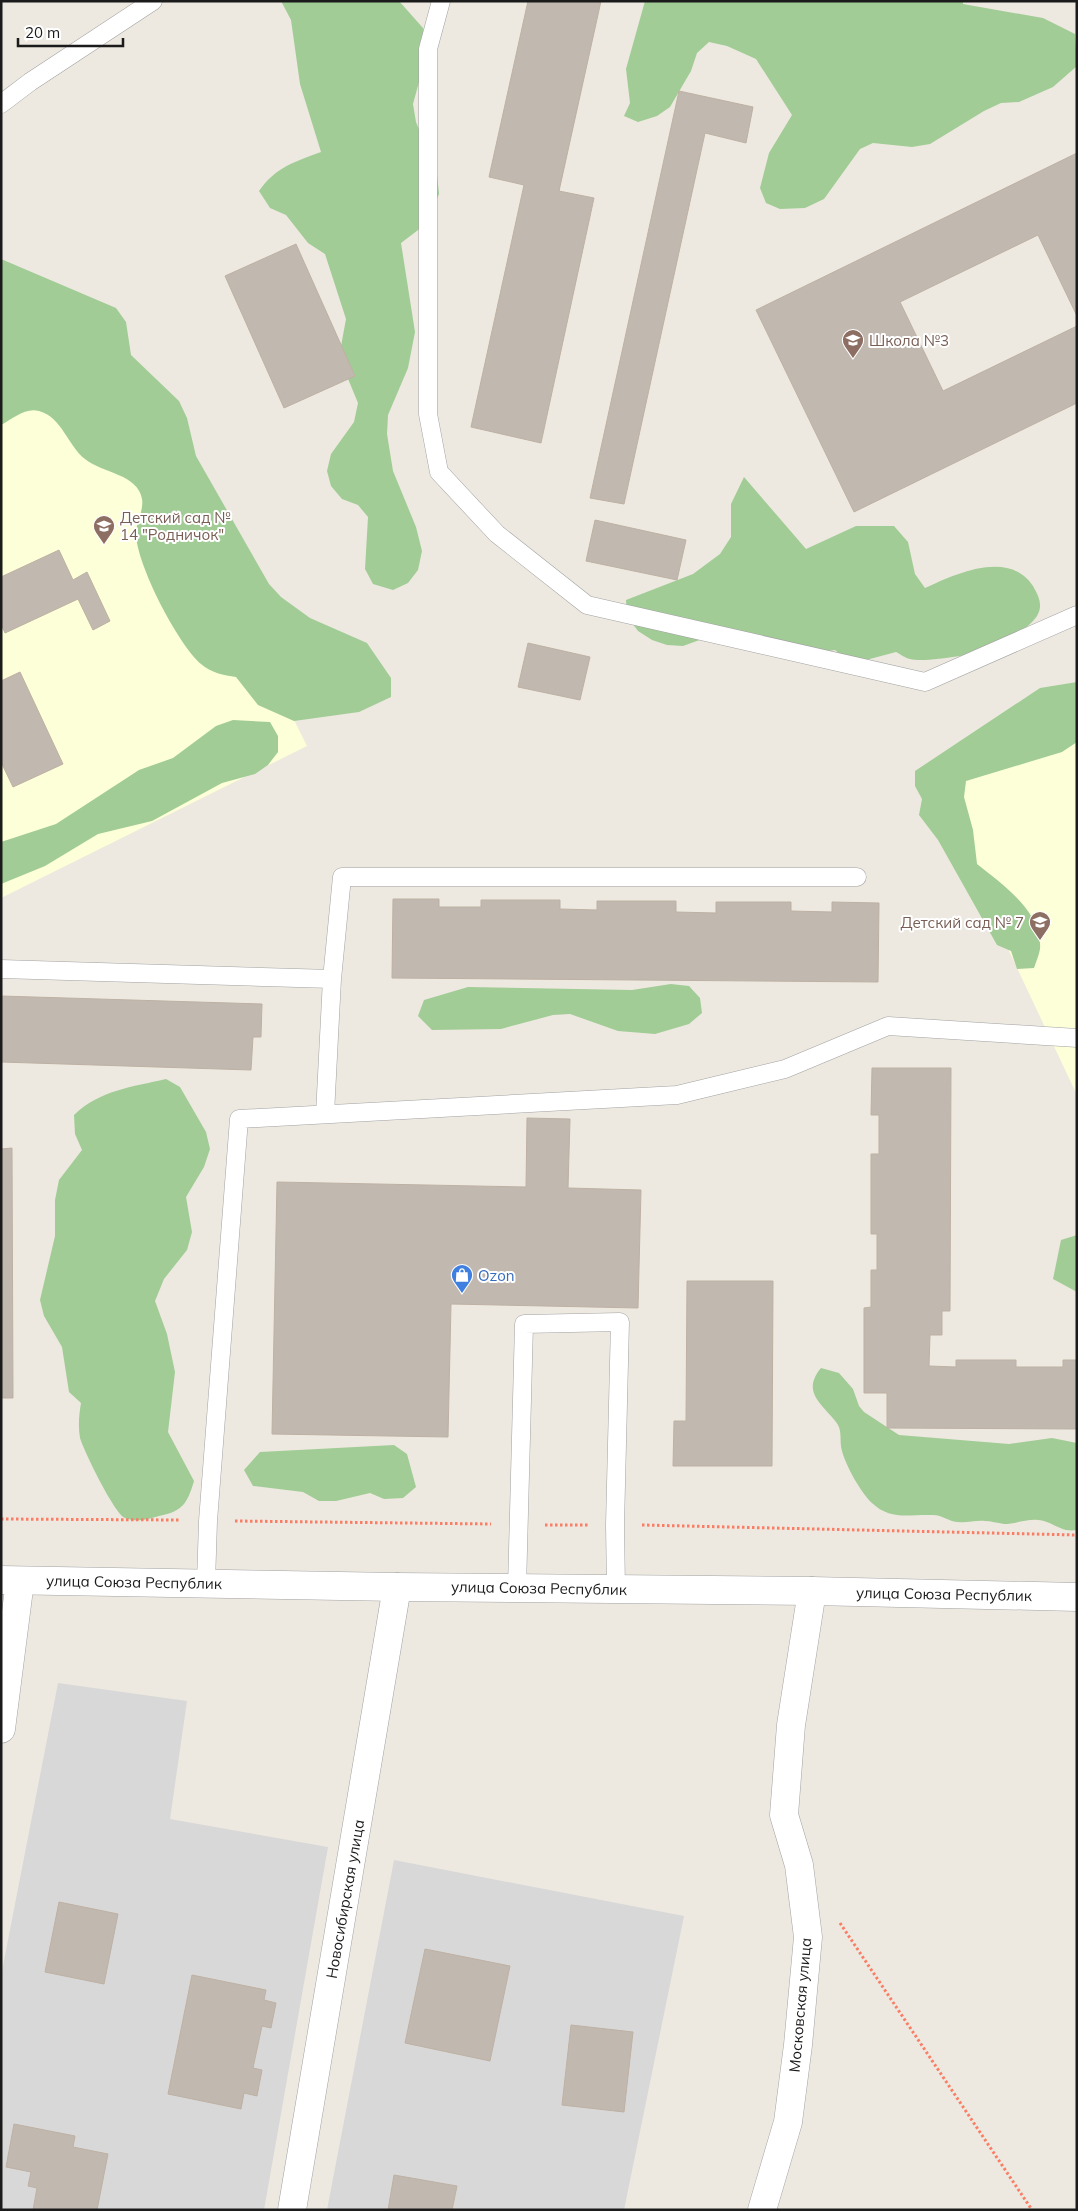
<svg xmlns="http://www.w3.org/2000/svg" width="1078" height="2211" font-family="Mulish,sans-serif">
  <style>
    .residential { fill: #d9d8d8 }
    .education { fill: #fcffd7 }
    .forest { fill: #a1cc95 }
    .building { fill: #c1b8b0; stroke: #beb1a3 }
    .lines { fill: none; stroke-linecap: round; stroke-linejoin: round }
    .service-casing { stroke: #a2a2a2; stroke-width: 19 }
    .minor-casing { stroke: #a2a2a2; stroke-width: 29 }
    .tertiary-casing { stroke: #a2a2a2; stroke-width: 29 }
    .path { stroke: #f97e65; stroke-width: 3; stroke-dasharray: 2.5 2.5; stroke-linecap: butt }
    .service { stroke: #fff; stroke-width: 18 }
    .minor { stroke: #fff; stroke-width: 28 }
    .tertiary { stroke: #fff; stroke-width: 28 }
    .labels { text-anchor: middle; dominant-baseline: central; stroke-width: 4; stroke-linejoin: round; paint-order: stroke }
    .education-label { font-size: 15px; fill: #785e54; stroke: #fff; text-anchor: start }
    .shop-label { font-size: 15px; fill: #366cbe; stroke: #fff; text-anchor: start }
    .street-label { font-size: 15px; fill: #1b1b1b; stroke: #fff }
  </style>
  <rect width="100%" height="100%" fill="#ede9e0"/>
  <path class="residential" d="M58,1683L187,1701L170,1819L328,1847L264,2210H1V1976Z
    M394,1860L684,1916L624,2210H327Z"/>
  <path class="education" d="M86,302L307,746L1,898V344Z
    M1077,718V1095L932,788Z"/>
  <path class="forest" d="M281,1H399L423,28L428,49L413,104L416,122L437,175L439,194L426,224L401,243L415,332L408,368L388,415L387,434L393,471L416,527L422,551L418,570L408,583L393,590L373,584L365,569L368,517L358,505L342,499L331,486L327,471L331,454L354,422L358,403L339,357L346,319L325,254L308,243L286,215L270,208L259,191C276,167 294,162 321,152L300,84L291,20Z
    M645,1H963V4L1043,18L1075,34L1077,66L1053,87L1019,102L1001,103L984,111L930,144L912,147L873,143L860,149L824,199L805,208L780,209L766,203L760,188L769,153L792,115L756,59L727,46L709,42L697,53L691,71L670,107L657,116L638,122L624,116L630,103L626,69Z
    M1,259L116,308L126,322L131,355L179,401L187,418L196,456L269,584L281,597L310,618L367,643L391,678V697L359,712L294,721L258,705L236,677C224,675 211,673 201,664C178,644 136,564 136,533C136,523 144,510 142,499C138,474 102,473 85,459C68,446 62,417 39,411C26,407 12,419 1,425Z
    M744,477L806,549L856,526H894L908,542L915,574L925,588C955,574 1009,549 1033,586C1038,595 1043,604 1038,614C1034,624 1003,646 993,649C977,654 925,663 910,659C905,658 900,654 896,652L866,660L848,661L835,650L787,657L719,633L683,646L667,645L652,640L638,631L627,616L626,600L693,574L720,554L731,537V504Z
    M1077,682V742L1062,752L966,781L964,797L973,830L977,864C1002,884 1043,912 1040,949C1039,955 1036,962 1034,968L1017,969L1011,951L997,945L938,840L919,815L922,799L915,786V771L1040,688Z
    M233,720L270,722L278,736V752L268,765L255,774L222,783L152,821L98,834L45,866L1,884V842L56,824L139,770L173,758L216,726Z
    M671,984L689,986L700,998L702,1013L689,1024L655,1034L618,1031L570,1014L553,1015L501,1029L432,1030L418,1016L424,1000L468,987L632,990Z
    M166,1079L180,1087L206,1132L210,1149L204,1167L186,1197L192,1232L187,1250L164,1279L155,1301L167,1334L175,1372L168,1432L194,1481C187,1504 183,1511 159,1516C148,1519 137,1523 125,1518C114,1513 84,1451 80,1438C78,1426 79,1415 81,1403L69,1392L62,1347L44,1316L40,1300L55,1236V1200L59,1180L82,1150L75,1134L74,1115C100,1090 132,1087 166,1079Z
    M1077,1235V1292L1053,1279L1061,1240Z
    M821,1368L839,1373L853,1389L859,1406L864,1412L899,1435L1009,1444L1052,1438L1077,1443V1530C1060,1533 1053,1521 1038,1520C1026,1519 1015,1524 1004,1524C997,1523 991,1521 985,1521C976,1520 967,1523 958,1522C950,1522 942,1515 933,1515C909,1514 891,1521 872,1503C861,1493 846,1466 842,1451C839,1441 843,1430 836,1422C822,1404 801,1392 821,1368Z
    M394,1445L407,1454L416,1487L403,1498L384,1499L370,1493L336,1501H319L303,1492L253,1486L244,1470L260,1452Z"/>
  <path class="building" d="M528,1H601L559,191L594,198L541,443L471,427L524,185L489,177Z
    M679,91L753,107L746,143L705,133L624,504L590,498Z
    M1077,153V316L1038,235L900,302L943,391L1077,326V403L854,512L756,310Z
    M296,244L355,376L284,408L225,276Z
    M595,520L686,540L677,580L586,561Z
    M59,550L73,580L87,572L110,621L93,630L78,599L5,633L1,624V577Z
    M528,643L590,657L580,700L518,687Z
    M20,672L63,764L13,787L1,762V681Z
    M393,899H439V907H481V900H560V909L597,910V901H676V912L716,913V902H791V911L832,912V902L879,903L878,982L392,978Z
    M1,996L262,1004L261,1037H253L251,1070L1,1062Z
    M872,1068H951L950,1311H942V1335H930L929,1366L956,1367V1360H1016V1367H1063V1360H1077V1429L887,1428V1393H864V1308L871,1307V1270H877V1234H871V1154H879V1115H871Z
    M527,1118L570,1119L568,1188L641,1190L638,1308L451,1304L448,1437L272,1434L277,1182L526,1187Z
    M12,1148L13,1398H1V1149Z
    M687,1281H773L772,1466H673L674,1421H686Z
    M59,1902L118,1914L104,1984L45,1972Z
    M425,1949L510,1966L490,2061L405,2043Z
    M192,1975L266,1990L264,2000L276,2003L271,2028L262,2026L253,2068L262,2070L257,2096L244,2093L241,2109L168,2094Z
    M571,2025L633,2032L624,2112L562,2105Z
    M14,2124L75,2136L73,2147L108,2154L97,2210H33L37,2188L28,2186L31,2172L6,2167Z
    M394,2175L457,2186L452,2210H388Z"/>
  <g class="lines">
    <g class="service-casing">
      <path id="service" d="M441,1L428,49V414L439,472L497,534L587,605L925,682L1077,615
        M1,104L30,82L153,1
        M1,969L332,979
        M325,1114L332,979L342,877H857
        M206,1583L208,1521L239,1119L677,1095L785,1069L888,1026L1077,1038
        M517,1588L524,1324L620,1322L615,1525L616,1589"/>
    </g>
    <g class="minor-casing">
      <path id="minor" d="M1,1729L20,1581
        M292,2210L397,1587
        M762,2210L788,2122L798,2045L808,1937L799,1865L784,1815L791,1725L812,1591"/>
    </g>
    <g class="tertiary-casing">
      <path id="tertiary" d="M1,1580L397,1587L812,1591L1077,1597"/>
    </g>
    <path class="path" d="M1,1519L181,1520
      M235,1521L491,1524
      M545,1525H589
      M642,1525L1077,1535
      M840,1923L1032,2210"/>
    <use href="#service" class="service"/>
    <use href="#minor" class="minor"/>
    <use href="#tertiary" class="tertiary"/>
  </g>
  <defs>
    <g id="school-pin" transform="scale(1.125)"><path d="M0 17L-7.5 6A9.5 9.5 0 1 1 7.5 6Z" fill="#8d6e63" stroke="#fff"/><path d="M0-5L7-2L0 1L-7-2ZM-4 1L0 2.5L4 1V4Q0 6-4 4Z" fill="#fff"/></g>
    <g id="shop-pin" transform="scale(1.125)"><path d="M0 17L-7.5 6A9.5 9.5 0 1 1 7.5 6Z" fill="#3f7fe0" stroke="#fff"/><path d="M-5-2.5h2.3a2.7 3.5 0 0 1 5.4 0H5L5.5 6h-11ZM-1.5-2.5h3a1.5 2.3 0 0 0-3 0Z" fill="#fff"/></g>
  </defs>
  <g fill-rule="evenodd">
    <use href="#school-pin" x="853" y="340"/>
    <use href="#school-pin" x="104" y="526"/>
    <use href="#school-pin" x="1040" y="922"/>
    <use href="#shop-pin" x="462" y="1275"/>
  </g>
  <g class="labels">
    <g class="education-label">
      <text x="869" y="340">Школа №3</text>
      <text x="120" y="517">Детский сад №<tspan x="120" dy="17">14 "Родничок"</tspan></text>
      <text x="1024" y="922" text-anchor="end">Детский сад № 7</text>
    </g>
    <g class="shop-label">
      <text x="478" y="1275">Ozon</text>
    </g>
    <g class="street-label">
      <text transform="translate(134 1582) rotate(1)">улица Союза Республик</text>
      <text transform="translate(539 1588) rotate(1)">улица Союза Республик</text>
      <text transform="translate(944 1594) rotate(1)">улица Союза Республик</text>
      <text transform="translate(345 1899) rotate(-80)">Новосибирская улица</text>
      <text transform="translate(800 2005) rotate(-85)">Московская улица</text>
    </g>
  </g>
  <rect width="1078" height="2211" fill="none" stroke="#1b1b1b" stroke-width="5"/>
  <path d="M18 38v8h105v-8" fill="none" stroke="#1b1b1b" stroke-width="2.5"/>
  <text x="25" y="38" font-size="15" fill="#1b1b1b" stroke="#ffffff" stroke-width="4" paint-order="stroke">20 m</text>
</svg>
